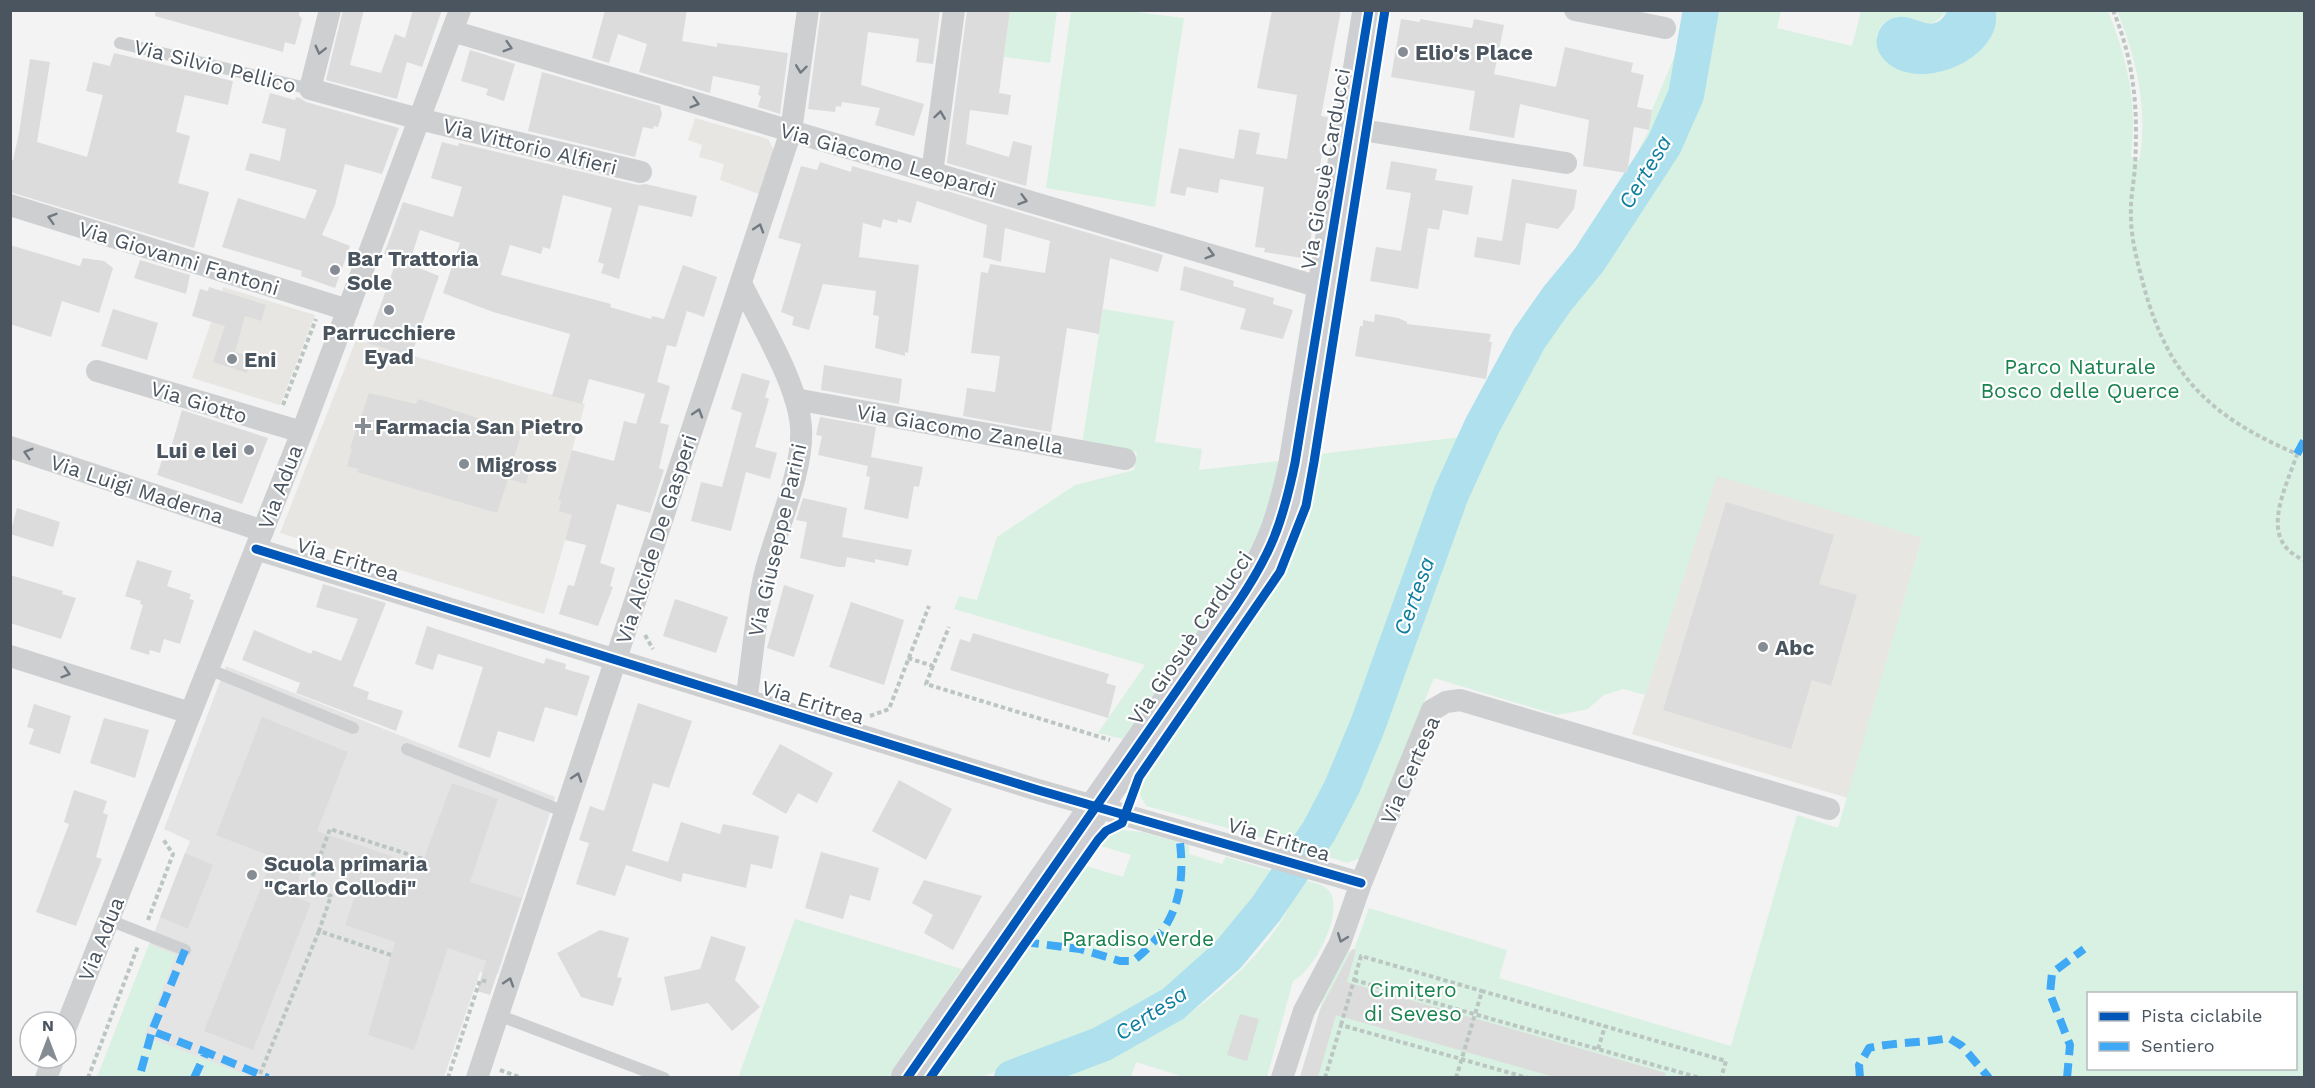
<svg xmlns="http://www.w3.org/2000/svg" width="2315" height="1088" font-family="'Work Sans',sans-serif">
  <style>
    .commercial { fill: #e7e6e2 }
    .education { fill: #e5e4e5 }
    .green { fill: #d9f1e2; fill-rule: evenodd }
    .water { fill: #aee0ee }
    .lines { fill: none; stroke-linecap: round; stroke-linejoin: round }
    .river { stroke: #aee0ee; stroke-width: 36 }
    .building { fill: #dcdcdd }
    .path { stroke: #bbc6c3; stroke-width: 4; stroke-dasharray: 4.5 3; stroke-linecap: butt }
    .lane { stroke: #cdcfd1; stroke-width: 12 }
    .street { stroke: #cdcfd1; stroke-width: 22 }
    .secondary { stroke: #cdcfd3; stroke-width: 33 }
    .quiet { stroke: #3fa9f5; stroke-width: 8; stroke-dasharray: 15 8; stroke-linecap: butt }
    .cycleway-casing { stroke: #fff; stroke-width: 13 }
    .cycleway { stroke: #0057b8; stroke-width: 9 }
    .oneway { stroke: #717a82 }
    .poi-dot { fill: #858c93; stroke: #fff; stroke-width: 2 }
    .labels { text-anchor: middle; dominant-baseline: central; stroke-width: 4.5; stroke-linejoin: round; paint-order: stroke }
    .poi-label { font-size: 21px; font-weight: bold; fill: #4a5560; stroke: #fff; text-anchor: start }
    .street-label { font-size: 21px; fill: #4a5560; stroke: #fff }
    .park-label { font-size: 21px; fill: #19834f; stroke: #fff }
    .water-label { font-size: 22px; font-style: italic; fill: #0e7f9e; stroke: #fff }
  </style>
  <rect width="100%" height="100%" fill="#f3f3f3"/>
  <path class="commercial" d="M695,118L768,139L774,150L759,194L720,180L724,164L699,157L702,145L688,140Z
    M223,287L315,315L280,405L192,378Z
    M356,340L585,404L558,500L575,505L544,614L280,533Z
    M1717,475L1922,537L1848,798L1632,734Z"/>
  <path class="education" d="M226,666L555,797L498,974L480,972L444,1077L97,1078L190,841L164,829Z"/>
  <path class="green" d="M1010,11H1057L1050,63L1004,57Z
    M1071,11H1127L1184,18L1155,207L1046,188Z
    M1714,11H1781L1777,28L1852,46L1861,11H1948L1934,23C1910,26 1887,3 1876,38L1997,18L1996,11H2108C2127,57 2138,105 2131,156L2139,161C2149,111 2136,57 2117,11H2304V1077L1300,1078L1324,995L1348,951L1353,952L1369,908L1507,950L1499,978L1731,1046L1797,815L1838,828L1922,538L1717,476L1645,695L1623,689L1604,695L1588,709L1557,715L1434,678L1360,858L1347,863L1317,853L1340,817L1372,739L1490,429L1519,373L1560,310L1588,280L1633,222L1691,124L1702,92ZM2088,994H2296V1068H2088Z
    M1684,17L1681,59L1672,110L1627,173L1649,130L1652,110L1678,48Z
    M1103,309L1174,321L1155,442L1202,449L1199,470L1279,461L1270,504L1258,539L1242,571L1123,739L1098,733L1145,665L954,609L959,596L977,600L997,537L1075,485L1134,470L1137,452L1082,444Z
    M1461,437C1403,572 1371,720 1294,846L1146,806L1136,787L1274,591C1301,547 1312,504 1320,454Z
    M1122,830L1142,832L1189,845V854L1222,864L1226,857L1276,872L1213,953L1184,981L1150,1004L1087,1036L982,1077H935L1086,866L1123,877L1131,855L1101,846L1107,838Z
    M1301,879C1311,882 1328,884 1332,896C1340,920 1314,970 1293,981L1267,1077H1184L1136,1062L1131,1077L1040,1078C1070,1066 1102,1058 1131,1046C1188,1023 1256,966 1286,913C1292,903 1296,890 1301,879Z
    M795,919L962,969L888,1077L738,1078Z
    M149,944L176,955L144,1036L252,1077H97Z"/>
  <path class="water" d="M1948,10L1996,11C2003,63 1907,98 1880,54C1871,39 1881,18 1899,17C1917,15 1934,37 1948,10Z"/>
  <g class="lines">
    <path class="river" d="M1012,1078L1102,1044L1173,1004L1228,955L1266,909L1319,831L1342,787L1367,727L1451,494L1482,426L1529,339L1557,299L1589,260L1664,145L1686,95L1701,10"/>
  </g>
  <path class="building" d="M156,10H300L299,15L302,19L295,45L285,42L283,52L155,16Z
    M343,10H364L350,65L381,73L395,34L405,38L413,10H442L422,67L407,62L397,99L326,80Z
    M605,10H687L682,41L717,47V43L788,53L780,114L758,107L761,96L758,95L760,86L713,76L710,93L639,72L647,44L618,34L609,63L592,58Z
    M821,10H940L933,64L916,62L919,39L868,32L861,85L924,104L914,136L875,125L880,108L842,102L841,107L836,106L835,112L808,109Z
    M967,10H1010L999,93L1011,95L1008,115L970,110L966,144L1009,157L1013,141L1032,146L1026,186L947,163Z
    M1272,10H1341L1321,116L1328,117L1311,221L1313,222L1308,259L1264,252L1265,248L1255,247L1264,187L1220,179L1218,193L1187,187L1185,196L1170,193L1179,148L1234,159L1239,129L1260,133L1256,154L1287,159L1297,95L1257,88Z
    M1401,19L1420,22V19L1472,28L1474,19L1504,25L1494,74L1556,87L1565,47L1633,63L1631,72L1644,75L1637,107L1652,110L1649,130L1634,127L1627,173L1583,166L1589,120L1520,104L1514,138L1469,130L1475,91L1391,77Z
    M470,50L515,64L504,101L486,95L488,89L461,81Z
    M114,53L233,81L228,105L185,95L176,132L190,136L178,183L209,192L194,248L10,192V160H13L19,133L30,59L50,62L37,142L87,157L103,95L86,91L93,62L110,66Z
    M542,72L660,106L662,114L658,127L654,126L653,129L643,127L635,157L528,131Z
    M270,93L295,100L296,97L300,98L306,102L399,128L382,174L345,164L335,205L322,235L350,246L335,288L301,276L302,271L222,247L238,198L305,219L317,190L245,170L250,153L280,161L286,129L262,123Z
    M442,142L458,146L459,143L638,185L646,184L697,196L692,217L639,205L619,279L601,273L604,264L598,262L612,208L563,195L550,249L543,247L541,254L510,245L501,275L611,304L610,307L651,319L652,316L664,319L683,265L717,277L704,317L687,311L676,347L667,345L657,382L670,386L660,423L669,425L659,468L664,470L650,513L617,504L600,563L615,568L610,586L613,587L598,626L559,614L568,585L574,586L586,545L565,540L572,515L559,511L561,501L558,500L572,450L614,461L624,421L636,424L645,394L589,379L582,404L552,396L570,334L493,312L443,293L460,243L420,230L409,264L384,254L403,202L453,217L462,187L431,178Z
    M1391,161L1437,169L1435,180L1473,186L1468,215L1443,210L1439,230L1428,228L1418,289L1370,281L1376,247L1401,251L1411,193L1386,189Z
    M820,162L851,172L852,166L939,191L940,189L1163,255L1158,272L1110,258L1099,334L1067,328L1051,432L963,416L967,388L995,392L1000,356L971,353L981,272L988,273L990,264L1045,273L1050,241L1005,228L1001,262L983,257L987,225L917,201L911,223L898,219L897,223L883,219L881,228L863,223L859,257L919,265L908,353L905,352V356L875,348L879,316L873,315L876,291L823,284L809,330L792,325L794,317L781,312L801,244L778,238L801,166L817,170Z
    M1512,179L1577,190L1574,209L1558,229L1526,223L1520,265L1474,257L1477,237L1502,241Z
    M10,245L80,266L83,258L104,261L113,268L99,313L62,301L51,337L10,324Z
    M397,259L439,276L411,356L367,343Z
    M140,260L190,275L186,294L134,278Z
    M1184,266L1234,281L1233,286L1274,298L1273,304L1293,310L1283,339L1240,329L1246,309L1180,290Z
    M209,287L266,305L261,321L245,316L235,352L252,357L247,373L213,362L225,326L192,316L200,289L208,291Z
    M113,309L158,323L147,360L101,346Z
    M1375,314L1398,318L1407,322V324L1491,334L1489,342H1492L1486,379L1355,356L1360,326H1363V320L1374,322Z
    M824,365L902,379L899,404L821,390Z
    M742,373L770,381L765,397L769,399L755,447L777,453L770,479L746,472L731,531L691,521L701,482L722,487L742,413L731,409Z
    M369,393L416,404L418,399L522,432L512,464L530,469L526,484L508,479L497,513L357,472L359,469L347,466L352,449L350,448Z
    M182,410L268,438L242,504L157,475L162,460L167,461Z
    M820,417L876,427L871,457L923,467L919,487L914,486L908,519L864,509L870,477L866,476L868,466L818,455L822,436L816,435Z
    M803,498L847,508L842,537L912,550L908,566L875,559V563L847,557L845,567H838L800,558L807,522L796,520Z
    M1726,502L1834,535L1819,584L1857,595L1831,686L1812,680L1791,749L1663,710Z
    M17,508L60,522L53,547L10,534Z
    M137,560L172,571L167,586L191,594L189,599L194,600L180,644L164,639L160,653L150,650L149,655L130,649L143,605L140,604L141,601L125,596Z
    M10,575L63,591L62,594L76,598L61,639L10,623Z
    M323,584L386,603L353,686L369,692L367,699L403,711L396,731L296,693L300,683L242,660L254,630L311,654L313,650L341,661L358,619L316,607Z
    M784,585L814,595L794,657L767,648Z
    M675,599L728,617L716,653L663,636Z
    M851,602L904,620L884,685L829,667Z
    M427,626L544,664L546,658L566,664L565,669L590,676L577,716L545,707L534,742L498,731L490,758L458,747L483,667L438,654L433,670L415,664Z
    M973,633L1109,674L1106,683L1116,686L1108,718L950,670L960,639L970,642Z
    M638,703L692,721L669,788L653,783L632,851L668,862L681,822L720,834L723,824L779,836L772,869L751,864L746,888L683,873L681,882L626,865L615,896L576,884L589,843L579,840L590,806L604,811Z
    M34,704L71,716L60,754L29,744L34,729L27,727Z
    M262,717L348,752L317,831L421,866L452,783L498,799L470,882L522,898L490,995L477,991L486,961L448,948L414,1050L368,1035L395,942L345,925L356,893L341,889L346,873L306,859L292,896L311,903L253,1050L204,1031L273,857L216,835Z
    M104,718L149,730L135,778L90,763Z
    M780,744L833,773L817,803L798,793L786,814L752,794Z
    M899,780L952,809L926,860L872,831Z
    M74,790L107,801L103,813L108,815L96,857L102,859L76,926L36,912L69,824L64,822Z
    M821,852L879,868L870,901L850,895L843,919L805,908Z
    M185,853L213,865L188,929L160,917Z
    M924,880L982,896L953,950L924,933L933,915L912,903Z
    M600,930L629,938L617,977L622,978L613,1006L581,997L557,953Z
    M711,936L746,947L735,980L760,1007L732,1031L708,1003L671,1011L664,977L700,969Z
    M1352,949L1356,950L1347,982L1666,1073L1665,1077H1554L1336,1015L1318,1077H1300L1320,1010Z
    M1240,1014L1259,1019L1247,1061L1227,1055Z"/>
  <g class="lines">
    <path class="path" d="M2113,10C2135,64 2138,109 2135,166C2134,183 2130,199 2131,216C2131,240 2138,264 2144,287C2169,378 2211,417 2297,454C2285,491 2257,540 2304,560
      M283,405L316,319
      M645,635L653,649
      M908,658L933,666L949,627
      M933,666L926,684L1110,740
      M870,716L889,709L929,606
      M148,920L173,854L163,839
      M391,955L319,931L331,896L308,888L330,829L423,859
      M1354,980L1700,1078
      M1341,1025L1361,956L1482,991
      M1598,1049L1605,1026
      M500,1070L522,1078
      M260,1074L319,931
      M88,1078L138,946
      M448,1078L480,980L489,982
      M1325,1078L1341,1025L1528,1078
      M1456,1078L1482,991L1726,1061L1721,1078"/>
    <path class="lane" d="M120,43L310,89
      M208,669L353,728
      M407,749L565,812
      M109,920L185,950
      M498,1015L664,1078"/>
    <path class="street" d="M330,10L310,89L419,119L641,172
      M1575,10L1665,28
      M452,31L1323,288
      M1350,128L1566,163
      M932,173L954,10
      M10,205L348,310
      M741,283C760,323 798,384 801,427C804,471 776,530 765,573C755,615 753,658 746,700
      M97,371L302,432
      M795,399L1125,459
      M10,447L263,531
      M256,549L1038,790L1361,883
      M10,656L190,713
      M66,1027L302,432L460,10
      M46,1078L54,1058
      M477,1078L791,131L808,10
      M1282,1078L1304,1011L1340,943L1361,883L1432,710L1446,702L1460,700L1829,809"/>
    <path class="secondary" d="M907,1078L1235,607C1271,554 1282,525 1295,463L1369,10"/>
    <path class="quiet" d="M2297,454L2304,441
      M1024,942L1080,949L1120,961H1133C1180,924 1187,884 1178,828
      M185,950L152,1031L206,1052
      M141,1071L152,1031
      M194,1078L206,1052L268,1078
      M1860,1078L1859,1065L1869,1048C1896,1042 1922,1043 1949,1038L1962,1046L1989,1078
      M2067,1078L2070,1045L2050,994L2052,973L2084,949"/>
    <g class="cycleway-casing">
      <path id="cycleway" d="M256,549L1038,790L1361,883
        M907,1078L1235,607C1271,554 1282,525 1295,463L1369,10
        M930,1078L1098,840L1106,831L1122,823L1139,777L1280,572L1306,506L1314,462L1385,10"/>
    </g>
    <use href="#cycleway" class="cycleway"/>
  </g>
  <defs><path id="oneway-chevron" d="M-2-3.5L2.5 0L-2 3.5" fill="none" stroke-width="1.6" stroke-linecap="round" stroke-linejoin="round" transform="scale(1.5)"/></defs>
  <g class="oneway">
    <use href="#oneway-chevron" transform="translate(508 47) rotate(17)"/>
    <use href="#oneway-chevron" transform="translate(320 50) rotate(104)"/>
    <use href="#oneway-chevron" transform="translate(801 69) rotate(97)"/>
    <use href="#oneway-chevron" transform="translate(695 103) rotate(16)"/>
    <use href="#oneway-chevron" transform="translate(940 115) rotate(-82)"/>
    <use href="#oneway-chevron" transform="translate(1023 200) rotate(16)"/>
    <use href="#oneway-chevron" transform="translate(52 218) rotate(-163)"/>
    <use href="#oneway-chevron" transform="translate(759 228) rotate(-72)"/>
    <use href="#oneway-chevron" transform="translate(1210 254) rotate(16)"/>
    <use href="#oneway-chevron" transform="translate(698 413) rotate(-72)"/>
    <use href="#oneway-chevron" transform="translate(28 453) rotate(-163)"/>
    <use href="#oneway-chevron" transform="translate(66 673) rotate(17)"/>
    <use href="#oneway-chevron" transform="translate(577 777) rotate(-72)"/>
    <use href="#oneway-chevron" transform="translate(1342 938) rotate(111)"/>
    <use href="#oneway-chevron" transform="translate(509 982) rotate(-72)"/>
  </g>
  <g class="poi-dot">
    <circle cx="1403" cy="52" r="6"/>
    <circle cx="335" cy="270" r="6"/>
    <circle cx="389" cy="310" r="6"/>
    <circle cx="232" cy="359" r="6"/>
    <path d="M360 417h6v6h6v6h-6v6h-6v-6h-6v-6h6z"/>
    <circle cx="249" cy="450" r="6"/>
    <circle cx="464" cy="464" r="6"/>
    <circle cx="1763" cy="647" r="6"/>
    <circle cx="252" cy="875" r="6"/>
  </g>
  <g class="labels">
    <g class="poi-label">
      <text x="1415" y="52">Elio's Place</text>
      <text x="347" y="258">Bar Trattoria<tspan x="347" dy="24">Sole</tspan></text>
      <text x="389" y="332" text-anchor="middle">Parrucchiere<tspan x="389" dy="24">Eyad</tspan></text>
      <text x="244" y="359">Eni</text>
      <text x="375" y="426">Farmacia San Pietro</text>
      <text x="237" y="450" text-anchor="end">Lui e lei</text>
      <text x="476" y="464">Migross</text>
      <text x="1775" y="647">Abc</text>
      <text x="264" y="863">Scuola primaria<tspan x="264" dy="24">"Carlo Collodi"</tspan></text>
    </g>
    <g class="street-label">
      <text transform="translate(215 66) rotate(14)">Via Silvio Pellico</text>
      <text transform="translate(530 146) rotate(14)">Via Vittorio Alfieri</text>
      <text transform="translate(888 160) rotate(16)">Via Giacomo Leopardi</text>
      <text transform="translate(1325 169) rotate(-80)">Via Giosuè Carducci</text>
      <text transform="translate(179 258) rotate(17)">Via Giovanni Fantoni</text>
      <text transform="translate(199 402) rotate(17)">Via Giotto</text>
      <text transform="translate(960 429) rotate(10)">Via Giacomo Zanella</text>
      <text transform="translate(280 487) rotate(-69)">Via Adua</text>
      <text transform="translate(137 489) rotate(18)">Via Luigi Maderna</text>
      <text transform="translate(656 539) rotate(-72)">Via Alcide De Gasperi</text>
      <text transform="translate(777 540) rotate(-77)">Via Giuseppe Parini</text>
      <text transform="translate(348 559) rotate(17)">Via Eritrea</text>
      <text transform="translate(1190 638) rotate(-56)">Via Giosuè Carducci</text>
      <text transform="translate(813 702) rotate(17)">Via Eritrea</text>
      <text transform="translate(1410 770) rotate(-66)">Via Certesa</text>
      <text transform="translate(1279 839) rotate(17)">Via Eritrea</text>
      <text transform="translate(101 939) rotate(-68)">Via Adua</text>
    </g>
    <g class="park-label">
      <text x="2080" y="366">Parco Naturale<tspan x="2080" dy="24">Bosco delle Querce</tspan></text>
      <text x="1138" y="938">Paradiso Verde</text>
      <text x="1413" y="989">Cimitero<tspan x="1413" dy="24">di Seveso</tspan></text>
    </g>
    <g class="water-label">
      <text transform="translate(1645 172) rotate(-59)">Certesa</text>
      <text transform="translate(1414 596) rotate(-70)">Certesa</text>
      <text transform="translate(1151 1013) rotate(-33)">Certesa</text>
    </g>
  </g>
  <rect width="2315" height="1088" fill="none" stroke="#4a5560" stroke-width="24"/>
  <rect x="2087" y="992" width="210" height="78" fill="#ffffff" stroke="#b7bbbf" stroke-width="1.5"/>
  <rect x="2099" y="1012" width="30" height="9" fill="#0057b8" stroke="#b7bbbf" stroke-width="1.5"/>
  <text x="2141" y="1022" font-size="18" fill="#4a5560">Pista ciclabile</text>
  <rect x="2099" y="1042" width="30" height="9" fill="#3fa9f5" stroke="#b7bbbf" stroke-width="1.5"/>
  <text x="2141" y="1052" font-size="18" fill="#4a5560">Sentiero</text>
  <g transform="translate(48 1040)"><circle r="28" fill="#ffffff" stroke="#b7bbbf" stroke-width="1.5"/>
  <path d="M0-4.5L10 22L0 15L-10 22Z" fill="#858c93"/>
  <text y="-9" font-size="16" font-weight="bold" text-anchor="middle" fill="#4a5560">N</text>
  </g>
</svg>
